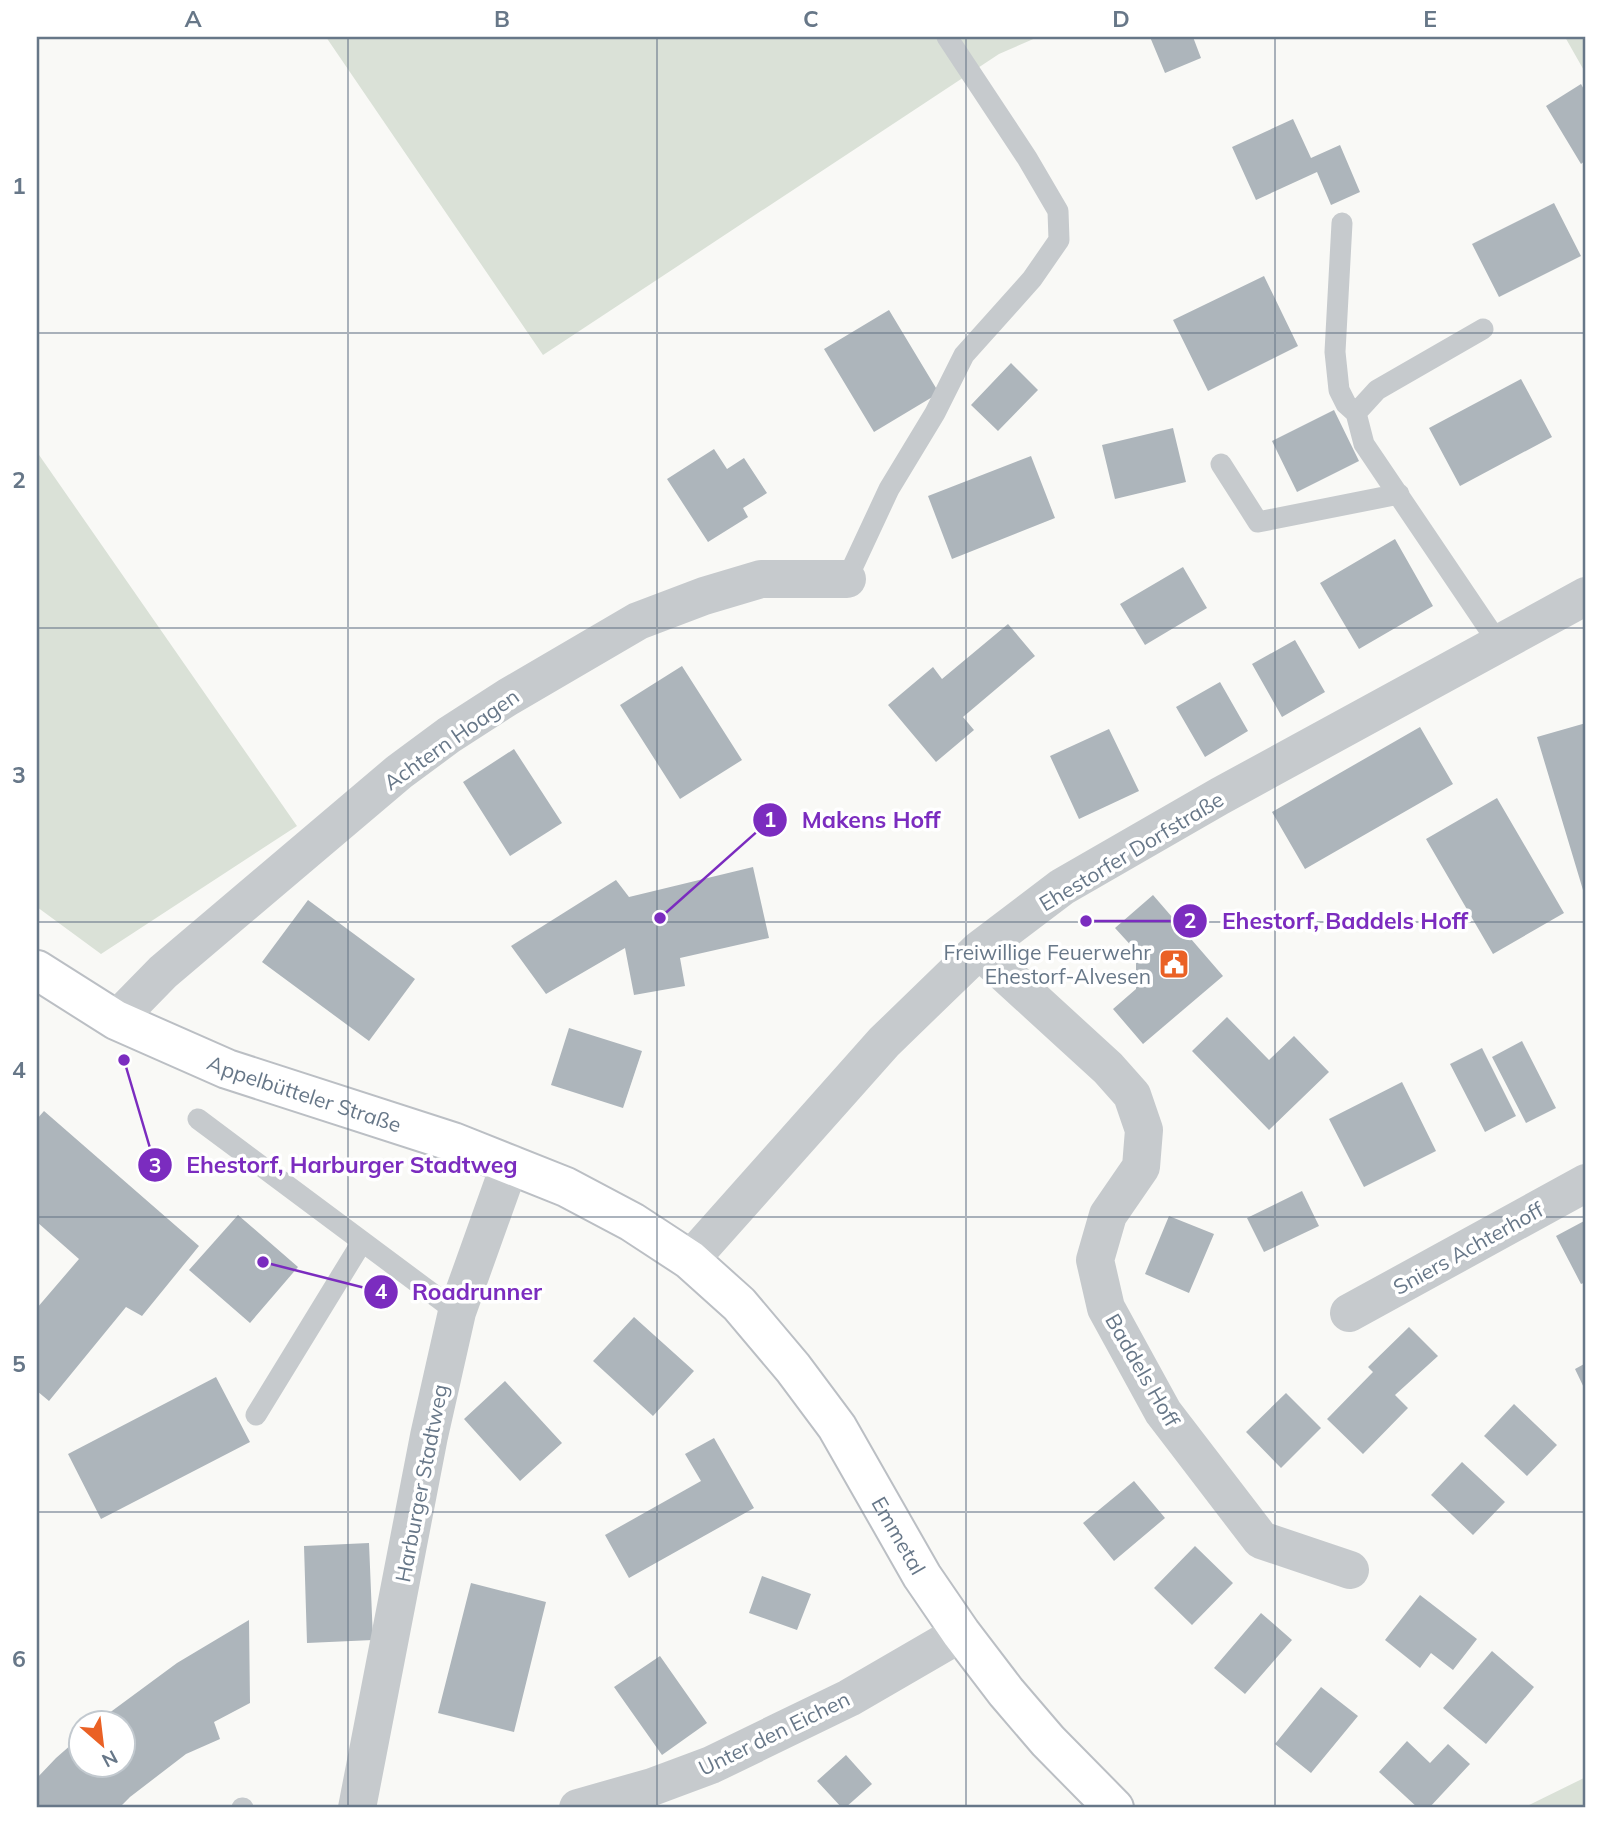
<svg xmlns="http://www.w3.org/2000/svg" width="1623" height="1845" font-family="Mulish,sans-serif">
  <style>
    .green { fill: #dae1d7 }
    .building { fill: #adb5bb }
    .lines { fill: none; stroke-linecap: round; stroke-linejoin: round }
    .secondary-casing { stroke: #bbbfc4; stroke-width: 42 }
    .service { stroke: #c6cacd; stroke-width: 21 }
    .minor { stroke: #c6cacd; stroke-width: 38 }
    .secondary { stroke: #fff; stroke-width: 38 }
    .grid { fill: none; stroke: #677788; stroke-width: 2; stroke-opacity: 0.55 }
    .labels { text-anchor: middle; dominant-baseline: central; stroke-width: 7; stroke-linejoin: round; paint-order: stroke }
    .street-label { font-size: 21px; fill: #677788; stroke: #fff }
    .poi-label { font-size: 21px; fill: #677788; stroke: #fff; text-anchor: end }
    .leader { fill: none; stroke: #7b2cbf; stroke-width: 2.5 }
    .callout-dot { fill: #7b2cbf; stroke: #fff; stroke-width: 2.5 }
    .mark-label { font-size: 21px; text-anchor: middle; font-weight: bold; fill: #fff }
    .callout-label { font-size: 23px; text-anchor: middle; font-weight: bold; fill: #7b2cbf; stroke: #fff; stroke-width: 7; stroke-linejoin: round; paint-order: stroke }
    .neatline { fill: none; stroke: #677788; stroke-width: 2.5 }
    .grid-label { font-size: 23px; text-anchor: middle; font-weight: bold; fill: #677788 }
  </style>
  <rect width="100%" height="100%" fill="#f9f9f6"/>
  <path class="green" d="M326,37H1038L999,54L543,355Z
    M1565,37H1586V74Z
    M37,452L297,826L101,954L37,907Z
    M1586,1777V1808H1523Z"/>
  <path class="building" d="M1150,37H1193L1201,58L1165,73Z
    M1581,84L1586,93V160L1581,164L1546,106Z
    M1293,119L1311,158L1340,145L1360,192L1331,205L1317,172L1256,200L1232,147Z
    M1554,203L1581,256L1499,297L1472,244Z
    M1264,276L1298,346L1208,391L1173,320Z
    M889,310L939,393L874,432L824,349Z
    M1011,363L1038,390L998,431L971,405Z
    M1521,379L1552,437L1460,486L1429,428Z
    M1334,410L1359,461L1297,492L1272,441Z
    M1173,428L1186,482L1115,499L1102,445Z
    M714,449L727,469L744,458L767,493L743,508L748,517L708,542L667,479Z
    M1031,456L1055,518L952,559L928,496Z
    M1395,539L1433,606L1359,649L1320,583Z
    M1183,567L1207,608L1145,645L1120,604Z
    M1008,624L1035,656L963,717L974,730L936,762L888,705L933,667L942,679Z
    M1295,640L1325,692L1282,717L1252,664Z
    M682,666L742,760L680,799L620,705Z
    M1220,682L1248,731L1205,757L1176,707Z
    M1586,723V900L1537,737Z
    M1420,727L1453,784L1305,869L1272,812Z
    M1109,729L1139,791L1079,819L1050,756Z
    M514,749L562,823L510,856L463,782Z
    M1497,798L1564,913L1493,954L1426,839Z
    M753,867L769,938L680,958L685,986L634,995L625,948L546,994L511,946L616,880L629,897Z
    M1153,895L1223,976L1143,1044L1113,1009L1136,989V951L1115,928Z
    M308,900L415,979L369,1041L262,962Z
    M1227,1017L1269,1060L1294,1036L1329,1072L1269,1130L1192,1051Z
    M569,1028L642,1051L623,1108L551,1085Z
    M1522,1041L1556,1108L1526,1123L1492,1057Z
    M1482,1048L1516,1116L1485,1132L1450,1064Z
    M1402,1082L1436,1151L1364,1187L1329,1119Z
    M44,1111L199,1246L142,1316L126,1307L49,1401L37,1391V1308L79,1259L37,1222V1119Z
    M1302,1191L1319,1226L1264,1252L1247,1218Z
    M238,1215L298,1267L250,1323L189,1270Z
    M1169,1216L1214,1234L1189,1293L1145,1274Z
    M1586,1220V1282L1581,1284L1556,1236Z
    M634,1317L694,1371L653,1416L593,1361Z
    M1409,1327L1438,1356L1395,1395L1408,1408L1363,1454L1327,1419L1373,1372L1368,1367Z
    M1586,1363V1392L1575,1369Z
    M216,1377L250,1442L101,1519L68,1454Z
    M505,1381L562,1443L520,1481L464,1419Z
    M1286,1393L1321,1428L1281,1468L1246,1432Z
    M1514,1404L1557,1445L1527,1476L1484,1436Z
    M714,1438L754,1508L629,1578L605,1535L701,1481L685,1454Z
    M1462,1462L1505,1502L1473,1535L1431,1495Z
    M1134,1481L1165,1518L1114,1561L1083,1523Z
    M369,1543L373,1640L307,1643L304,1546Z
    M1195,1546L1233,1583L1192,1625L1154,1588Z
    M762,1576L811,1594L797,1630L749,1613Z
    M471,1583L546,1602L514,1732L438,1713Z
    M1420,1595L1477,1639L1453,1670L1431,1653L1420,1668L1385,1640Z
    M1261,1613L1292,1640L1245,1694L1214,1668Z
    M249,1620L250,1703L214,1722L220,1739L186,1754L130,1797L119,1808H37V1778L56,1758L80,1737V1764H122V1722H97L177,1663Z
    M1492,1651L1534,1687L1486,1744L1443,1708Z
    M660,1656L707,1723L662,1755L614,1687Z
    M1321,1687L1358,1716L1311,1773L1275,1744Z
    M1407,1741L1430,1763L1448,1744L1470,1764L1429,1808H1418L1379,1772Z
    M846,1755L872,1784L845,1808H842L817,1781Z"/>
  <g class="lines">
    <g class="secondary-casing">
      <g id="secondary">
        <path id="s1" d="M37,970L116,1020L227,1069L453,1142L566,1187L632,1222L690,1260L739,1304L793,1368L837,1427L922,1576L961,1633L1006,1692L1048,1741L1114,1808"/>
      </g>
    </g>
    <path class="service" d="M1342,223L1335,352L1339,390L1346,404L1356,413
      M1483,329L1377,390L1356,413L1364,444L1499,644
      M1221,464L1258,522L1399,494
      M847,579L889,489L935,413L964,355L1032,279L1059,240L1058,211L1027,158L947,37
      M198,1119L457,1312
      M256,1415L362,1242
      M242,1808H243"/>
    <path class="minor" d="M979,950L1108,1068L1132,1095L1144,1130L1141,1167L1108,1215L1095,1260L1106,1308L1163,1412L1261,1540L1350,1570
      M116,1020L163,972L399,772L449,735L508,697L638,621L704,596L761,579H847
      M690,1260L884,1042L979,950L1062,887L1220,796L1586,596
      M1349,1313L1586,1183
      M357,1808L429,1436L457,1312L510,1164
      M578,1808L652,1787L711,1765L849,1698L961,1633"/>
    <use href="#secondary" class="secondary"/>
  </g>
  <path class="grid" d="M348,37V1808M657,37V1808M966,37V1808M1275,37V1808M37,333H1586M37,628H1586M37,922H1586M37,1217H1586M37,1512H1586"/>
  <defs>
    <g id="civic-square" transform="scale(1.575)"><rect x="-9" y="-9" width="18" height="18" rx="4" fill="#ea6125" stroke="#fff"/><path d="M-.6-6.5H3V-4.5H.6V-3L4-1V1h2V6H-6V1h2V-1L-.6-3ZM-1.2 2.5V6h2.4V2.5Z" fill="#fff"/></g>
  </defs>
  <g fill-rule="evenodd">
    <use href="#civic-square" x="1174" y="964"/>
  </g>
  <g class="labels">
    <g class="street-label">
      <text transform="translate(451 739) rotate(-35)">Achtern Hoagen</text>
      <text transform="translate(1131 851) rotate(-31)">Ehestorfer Dorfstraße</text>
      <text stroke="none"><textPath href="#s1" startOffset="296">Appelbütteler Straße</textPath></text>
      <text transform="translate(1468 1248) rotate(-29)">Sniers Achterhoff</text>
      <text transform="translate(1143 1370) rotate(60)">Baddels Hoff</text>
      <text transform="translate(421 1483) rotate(-79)">Harburger Stadtweg</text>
      <text stroke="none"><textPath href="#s1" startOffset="1066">Emmetal</textPath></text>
      <text transform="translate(774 1733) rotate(-26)">Unter den Eichen</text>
    </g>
    <g class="poi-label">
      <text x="1151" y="952">Freiwillige Feuerwehr<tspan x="1151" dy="24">Ehestorf-Alvesen</tspan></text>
    </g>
  </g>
  <path class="leader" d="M660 918L770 820M1086 921L1190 921M124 1060L155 1165M263 1262L381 1292"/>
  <g class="callout-dot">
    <circle cx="660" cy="918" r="7"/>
    <circle cx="1086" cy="921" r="7"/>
    <circle cx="124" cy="1060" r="7"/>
    <circle cx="263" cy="1262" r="7"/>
    <circle cx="770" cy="820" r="18"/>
    <circle cx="1190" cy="921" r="18"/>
    <circle cx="155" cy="1165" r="18"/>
    <circle cx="381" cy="1292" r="18"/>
  </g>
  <g class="mark-label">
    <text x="770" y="827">1</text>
    <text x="1190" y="928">2</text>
    <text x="155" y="1173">3</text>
    <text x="381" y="1299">4</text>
  </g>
  <g class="callout-label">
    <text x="871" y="828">Makens Hoff</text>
    <text x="1345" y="929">Ehestorf, Baddels Hoff</text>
    <text x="352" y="1173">Ehestorf, Harburger Stadtweg</text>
    <text x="477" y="1300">Roadrunner</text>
  </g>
  <rect width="1623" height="1845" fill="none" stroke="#ffffff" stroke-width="77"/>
  <g transform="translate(102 1744) rotate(152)"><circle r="33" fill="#ffffff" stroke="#c2c9cf" stroke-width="2"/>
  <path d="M0-5L12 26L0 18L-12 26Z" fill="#ea6125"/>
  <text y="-10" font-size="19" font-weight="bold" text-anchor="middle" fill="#677788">N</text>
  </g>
  <rect x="38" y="38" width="1546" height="1768" class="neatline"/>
  <g class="grid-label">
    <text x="193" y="27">A</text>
    <text x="502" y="27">B</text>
    <text x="811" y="27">C</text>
    <text x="1121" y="27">D</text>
    <text x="1430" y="27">E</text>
    <text x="19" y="194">1</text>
    <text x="19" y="488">2</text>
    <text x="19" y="783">3</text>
    <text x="19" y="1078">4</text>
    <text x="19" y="1372">5</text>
    <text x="19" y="1667">6</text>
  </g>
</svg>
